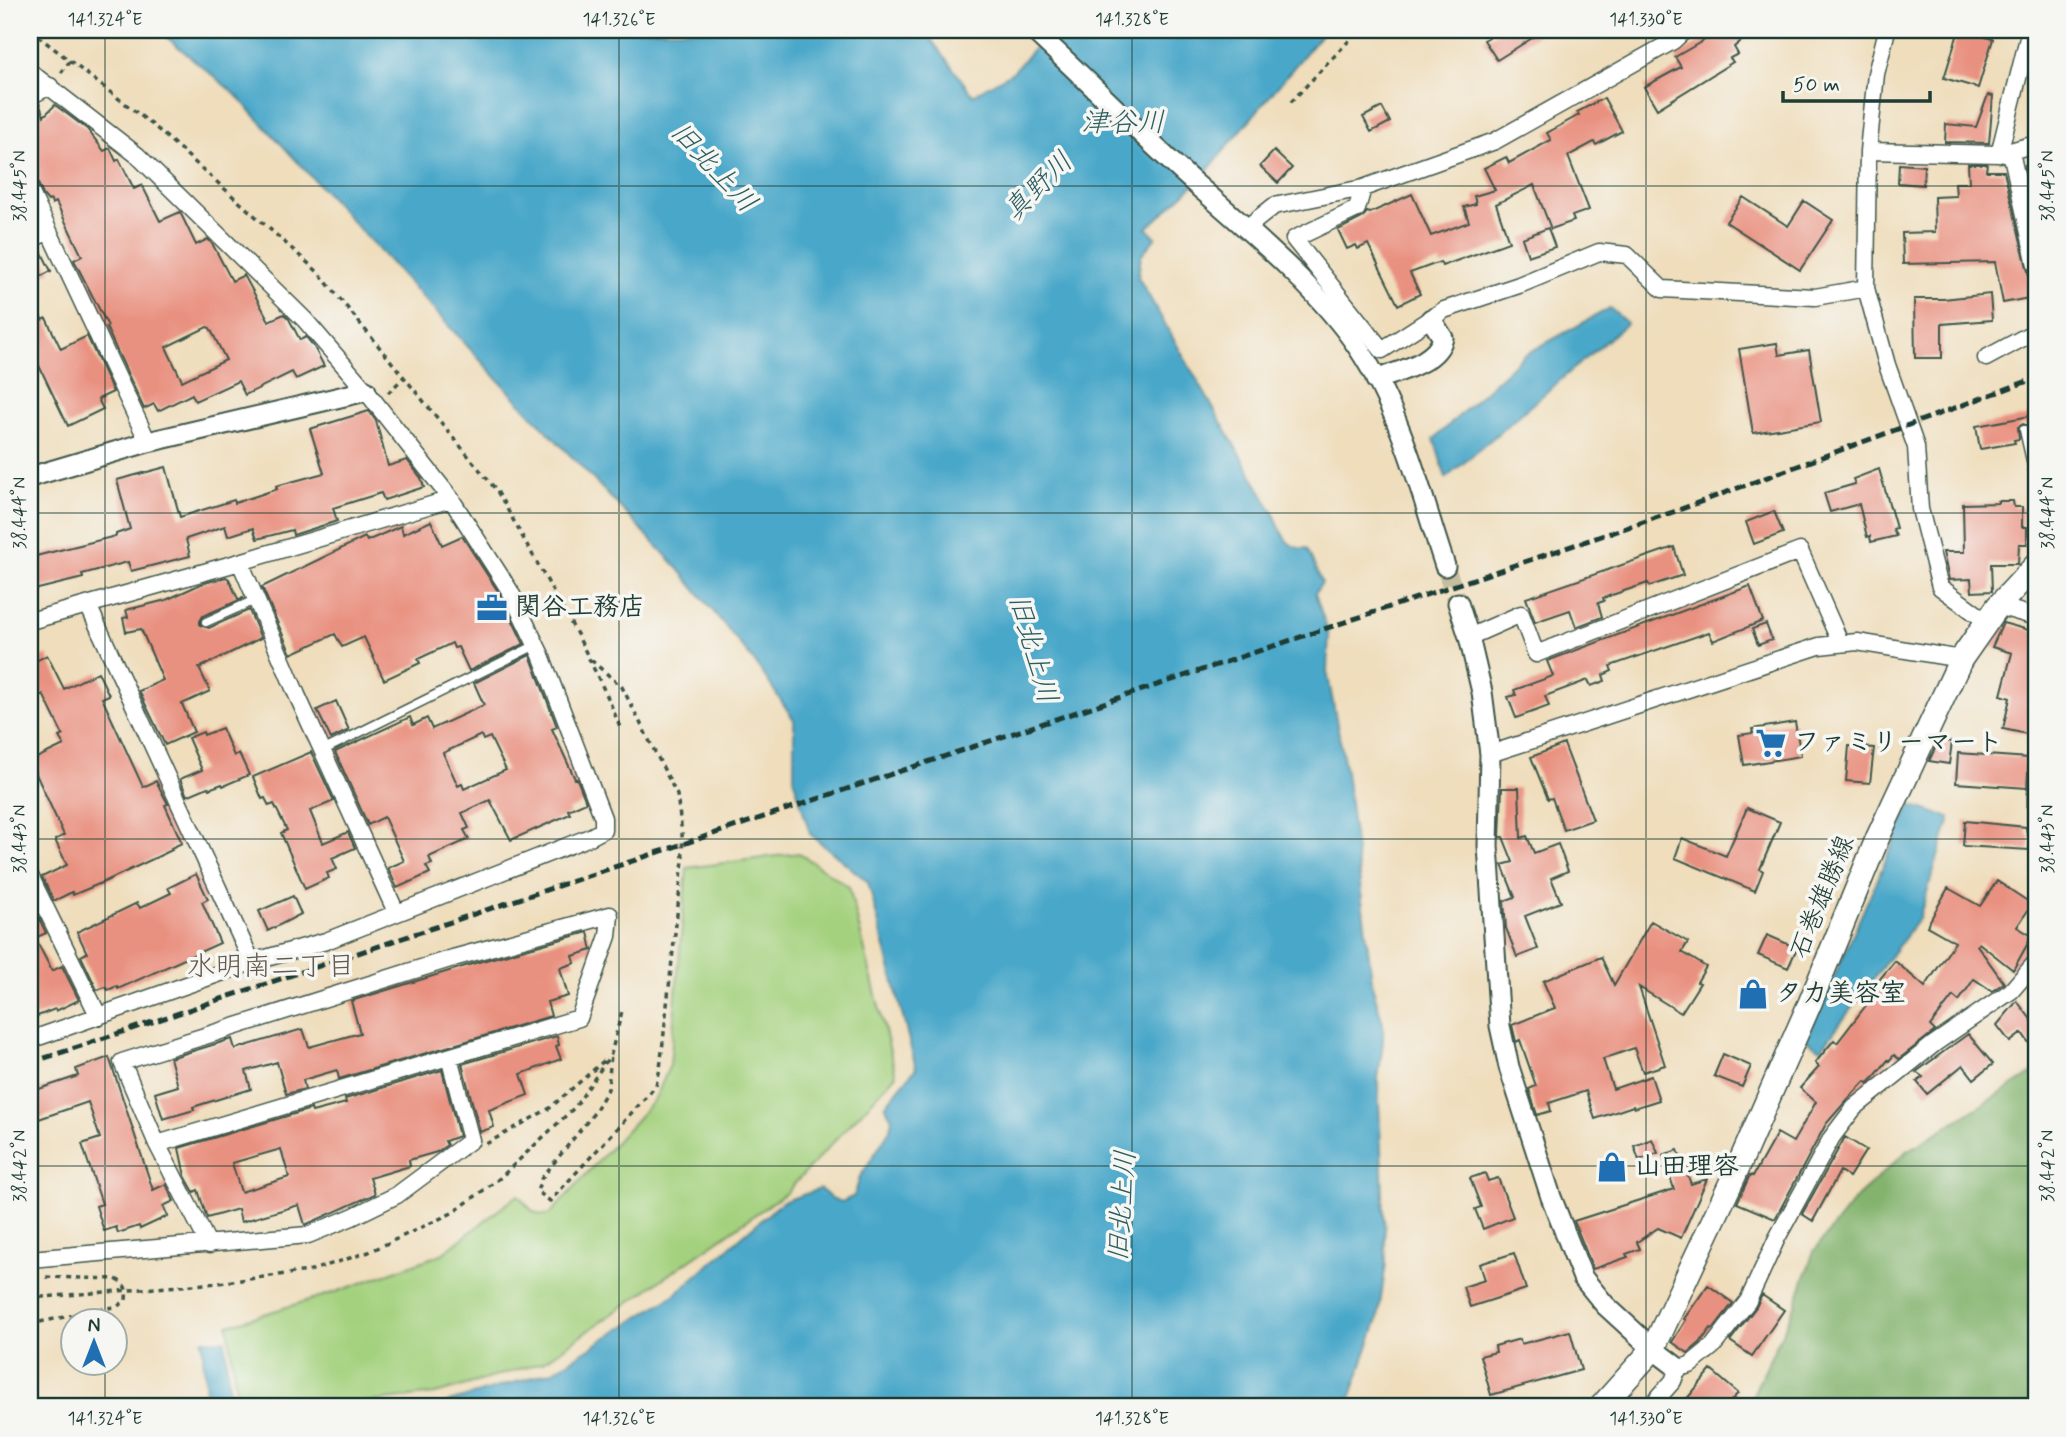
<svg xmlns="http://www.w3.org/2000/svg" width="2066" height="1437" font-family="Mynerve,'Klee One',sans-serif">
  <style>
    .green { fill: #a4d17e; stroke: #628759; stroke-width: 2 }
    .forest { fill: #83b36d; stroke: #517850; stroke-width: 2 }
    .water { fill: #4aa7c9; stroke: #34727e; stroke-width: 2 }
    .building { fill: #e99180; fill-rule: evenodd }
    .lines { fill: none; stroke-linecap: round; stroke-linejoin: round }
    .tertiary-tunnel { stroke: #c5bda0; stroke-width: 19; stroke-dasharray: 19 10; stroke-linecap: butt }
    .service-casing { stroke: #3e5548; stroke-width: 11 }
    .minor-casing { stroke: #3e5548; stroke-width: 19 }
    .tertiary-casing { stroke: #3e5548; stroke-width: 23 }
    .secondary-casing { stroke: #3e5548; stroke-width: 26 }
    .path { stroke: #3e5548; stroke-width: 3.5; stroke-dasharray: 5 5; stroke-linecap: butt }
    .service { stroke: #fff; stroke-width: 8 }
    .minor { stroke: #fff; stroke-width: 16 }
    .tertiary { stroke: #fff; stroke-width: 19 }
    .secondary { stroke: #fff; stroke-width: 23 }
    .rail { stroke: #1f3d34; stroke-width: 5; stroke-dasharray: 10 5; stroke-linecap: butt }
    .ticks { fill: none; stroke: #1f3d34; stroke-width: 2; stroke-opacity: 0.45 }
    .labels { text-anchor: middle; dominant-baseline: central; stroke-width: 7; stroke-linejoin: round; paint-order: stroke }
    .poi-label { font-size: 26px; font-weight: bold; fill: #1f3d34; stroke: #f6f6f2; text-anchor: start }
    .street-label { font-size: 26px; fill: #1f3d34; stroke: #f6f6f2 }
    .water-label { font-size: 28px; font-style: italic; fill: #2c5d61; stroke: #f6f6f2 }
    .neighbourhood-label { font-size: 28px; fill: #665a4f; stroke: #f6f6f2 }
    .neatline { fill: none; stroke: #1f3d34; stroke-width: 2.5 }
    .ticks-label { font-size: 18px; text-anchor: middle; fill: #1f3d34 }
  </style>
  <rect width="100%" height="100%" fill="#f6f6f2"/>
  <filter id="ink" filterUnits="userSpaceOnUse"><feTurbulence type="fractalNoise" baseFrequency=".0143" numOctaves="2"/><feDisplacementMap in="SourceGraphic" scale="14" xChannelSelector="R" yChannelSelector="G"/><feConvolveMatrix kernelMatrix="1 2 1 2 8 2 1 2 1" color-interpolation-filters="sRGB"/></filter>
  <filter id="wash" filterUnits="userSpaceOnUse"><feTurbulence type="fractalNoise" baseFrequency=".00686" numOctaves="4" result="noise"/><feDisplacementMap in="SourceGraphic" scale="28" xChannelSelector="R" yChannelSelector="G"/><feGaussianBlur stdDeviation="1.57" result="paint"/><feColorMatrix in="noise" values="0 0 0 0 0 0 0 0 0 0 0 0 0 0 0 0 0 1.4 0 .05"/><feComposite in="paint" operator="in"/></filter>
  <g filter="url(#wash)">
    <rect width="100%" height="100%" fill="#efddbb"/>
    <path class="green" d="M799,853L849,887L896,1075L786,1193L543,1362L436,1394L327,1407H238L228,1325L336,1292L442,1254L518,1195C527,1205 535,1219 550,1214L655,1099L670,1065L687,868Z"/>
    <path class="forest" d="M2036,1071V1407H1747L1795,1306L1814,1251L1858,1196L1906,1152Z"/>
    <path class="water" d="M158,30H924L973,95L1014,71L1050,30H1325L1202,177L1147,228L1156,237L1141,256L1138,277L1274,514C1281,530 1285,551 1307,548L1322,583L1315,593L1329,636L1327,671L1346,772L1373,988L1383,1024V1042L1378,1079L1386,1263L1378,1319L1347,1407H419L439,1405L553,1371L674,1295L782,1202L820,1189L831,1198L842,1202L854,1196L860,1177L890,1130L892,1118L885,1106L916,1068L868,882L810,834L794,780V720L757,665L678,568L505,387L235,94Z
      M1610,308L1627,323L1446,478L1434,439L1524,355Z
      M1910,805L1950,818L1919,918L1821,1049L1806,1040Z
      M202,1340H225L230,1407H207Z"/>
    <g id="blocks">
      <path class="building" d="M1501,30H1545L1497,60L1484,40Z
        M1722,30H1754L1734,47L1738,54L1730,58L1733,62L1657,109L1644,87L1681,67L1675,57Z
        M1959,30L1993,39L1978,88L1944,78Z
        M1988,95L1993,96L1989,143L1945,142L1946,124L1976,127Z
        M1604,98L1622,131L1596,145L1594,142L1568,156L1589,210L1572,216L1574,221L1551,229L1534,185L1496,204L1509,242L1442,266L1440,262L1410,273L1420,294L1398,305L1368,244L1358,249L1356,245L1347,249L1338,230L1362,218L1367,212L1370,213L1412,194L1431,236L1469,222L1464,207L1476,204L1474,196L1495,190L1484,168L1506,157L1509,163L1551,140L1547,133L1579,115L1577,112Z
        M39,103L44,116L55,105L87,129L104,151L110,148L116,161L119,159L134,189L142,185L160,221L180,212L196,245L208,239L213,245L232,281L244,275L269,321L284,314L289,319L300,340L306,337L314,347L324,366L296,379L292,372L245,395L238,381L195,401L192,394L158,411L154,404L144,409L106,327L108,326L74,260L82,256L56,202L52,204L51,200L48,201L43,195L30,165V106ZM207,327L210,328L226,360L182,381L166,347Z
        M1382,107L1390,122L1371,132L1363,117Z
        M1274,151L1292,168L1278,183L1260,166Z
        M2036,160V182L2029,185L2025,165Z
        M1899,164L1924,166L1923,185L1898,183Z
        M1968,164H1987L1986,171H2004L2034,297L2003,303L1995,262L1903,264L1902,233L1935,232L1934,197L1956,196L1955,183H1969Z
        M1743,197L1788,226L1804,201L1833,220L1800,270L1726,222Z
        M1548,228L1555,247L1528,256L1522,238Z
        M39,247L51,271L30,282V250Z
        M1990,294L1992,320L1942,324V358H1915L1914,299H1943Z
        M30,295L42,320L46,318L61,349L87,336L113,392L98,399L103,409L68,426L30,347Z
        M1777,343L1779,355L1809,350L1821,422L1753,433L1739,349Z
        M369,411L376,421L388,466L407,460L421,478L424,487L384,500L381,493L333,508L337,521L293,535L292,530L257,539L253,528L228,536L225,526L186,539L190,556L131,571L128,562L82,574L83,578L30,591V560L37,559L36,556L116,536V534L130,529L117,480L166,467L180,517L234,500L235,503L277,489L276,486L324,473L310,429Z
        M2036,415V437H2032L2029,426L2023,424L2018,427L2019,439L2014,440L2015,443L1980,449L1976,426Z
        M1879,469L1896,528L1893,529L1896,536L1871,542L1870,536L1867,537L1859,504L1830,512L1824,493L1855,484L1853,479Z
        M1998,501H2013L2014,507H2022V527H2027V544H2019L2018,564H1991L1992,591L1972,592L1971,579L1949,580L1943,552H1964L1963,504L1998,503Z
        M1774,511L1783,533L1754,544L1746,522Z
        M431,521L442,545L462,536L501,596L524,644L469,671L458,647L454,648L452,643L418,659L420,663L384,680L364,637L342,647L335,634L291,654L262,587L365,537L367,541L401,526L403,534Z
        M1674,547L1683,575L1650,586L1648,583L1603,598L1604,601L1598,603L1602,617L1576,627L1570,610L1535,622L1526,598Z
        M226,577L229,579L238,599L244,598L203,616L200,621V625L209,628L249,610L261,638L199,668L210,691L182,704L194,732L165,745L139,691L163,680L141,629L126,632L123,618L128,617L126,610L166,600L201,584Z
        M1750,586L1763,621L1713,641L1709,632L1610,666L1612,671L1603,675L1605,681L1591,686L1588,680L1545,696L1549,706L1516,718L1508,697L1516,695L1514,690L1553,676L1547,661Z
        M2003,623L2036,632V697L2027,734L2003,729L2010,698L2001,695L2012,653L1992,647Z
        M1766,624L1772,640L1758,645L1752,629Z
        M47,655L64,689L98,672L109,695L102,698L143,787L156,781L168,804L165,805L182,843L171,848L172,850L106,881L73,895L72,892L54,901L42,877L67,865L55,840L64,835L30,761L64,745L59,737L63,735L43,694L30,701V664Z
        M530,655L557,727L552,729L575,779H577L586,802L568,810L570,814L511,840L490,800L462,813L469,828L464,830L469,839L429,857L432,864L426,866L430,873L397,888L388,868L404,861L384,817L368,825L335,752L410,717L413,725L427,718L432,729L484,705L474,683ZM481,735L483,740L490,737L506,770L464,789L462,784L458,786L443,753Z
        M336,701L349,730L331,739L317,710Z
        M1795,722L1801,756L1744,765L1739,735L1753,733L1752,729Z
        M222,728L234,756L239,753L249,775L223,786L222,784L209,789L208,787L187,796L180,779L202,770L188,738L203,732L204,735Z
        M1939,740L1952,742L1949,764L1929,761Z
        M1564,744L1593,820L1564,830L1552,798L1548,799L1531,757Z
        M1849,746L1874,748L1870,783L1846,781Z
        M311,752L334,801L310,811L323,843L348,832L355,848L332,858L337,869L327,873L329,878L305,889L281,833L287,830L274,804L269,806L265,798L262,799L253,777Z
        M1958,753L2029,758L2027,788L1956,783Z
        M1502,788H1519L1521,838L1527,836L1534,853L1558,844L1568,871L1551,878L1561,902L1525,916L1538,949L1517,957L1506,928L1504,901L1515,897L1502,865L1513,862L1503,837H1500Z
        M1747,808L1780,822L1760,869L1763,871L1755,891L1675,858L1682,838L1726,856Z
        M1965,821L2026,827L2027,834L2030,838L2029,850L1963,846Z
        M196,874L208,899L202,902L220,943L118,989L117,986L108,990L106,987L97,990L81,956L87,953L77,932L137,903L140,908L171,893L168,888Z
        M1997,881L2032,904L2017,927L2032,936L2013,970L1979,943L1977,945L2004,983L1992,991L1974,979L1959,1001L1953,996L1930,1026L1935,1031L1899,1059L1894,1055L1889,1061L1888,1060L1870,1082L1868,1083L1865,1081L1847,1100L1826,1124L1775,1219L1737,1203L1750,1175L1753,1176L1777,1133L1793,1142L1816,1102L1800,1088L1819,1067L1815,1063L1834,1040L1837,1043L1864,1008L1881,983L1878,981L1895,961L1925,987L1955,942L1927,926L1948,888L1980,906Z
        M293,896L301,914L268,931L259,911Z
        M30,899L46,933L35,938L52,971L62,966L79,1000L56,1011L55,1009L30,1019Z
        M1651,921L1688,942L1682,952L1706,967L1697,982L1700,983L1681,1013L1639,987L1665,1065L1643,1072L1634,1048L1603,1059L1613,1089L1651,1076L1659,1100L1634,1108L1633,1106L1595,1119L1586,1091L1549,1103L1551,1111L1537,1115L1529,1089L1536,1086L1520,1040L1516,1042L1512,1025L1555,1008L1543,981L1601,957L1614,985Z
        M588,932L592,950L573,956L575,963L560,968L568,996L547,1002L551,1016L339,1079L337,1070L303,1080L305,1089L286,1094L277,1062L246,1071L251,1089L193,1107L194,1110L163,1119L155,1093L178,1086L170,1058L232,1039L235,1049L303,1029L309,1047L360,1033L351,1001L482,961Z
        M1767,935L1797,948L1788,968L1758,955Z
        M2017,1001L2036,1026V1053L2022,1033L2010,1042L1997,1025Z
        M1968,1034L1993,1064L1974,1079L1963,1065L1927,1094L1917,1082L1923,1077L1916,1072Z
        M557,1036L559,1045L556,1046L561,1059L521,1074L528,1095L489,1110L494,1127L480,1132L462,1064Z
        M1723,1054L1751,1066L1742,1087L1714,1076Z
        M109,1057L153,1190L166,1184L174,1201L163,1206L168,1216L140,1229L139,1226L118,1233L116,1227L104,1231L96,1206L102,1204L82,1144L100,1138L88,1102L30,1122V1092L78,1076L76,1069Z
        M442,1070L459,1136L445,1141L447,1145L437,1152L409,1160L410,1166L370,1178L375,1194L305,1225L299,1205L241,1222L238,1209L207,1218L198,1190L194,1192L185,1176L179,1148L311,1109L312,1112L346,1103L345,1099ZM281,1149L289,1177L241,1192L232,1163Z
        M1845,1137L1866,1150L1849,1177L1840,1171L1813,1221L1802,1214Z
        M1652,1139L1658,1153L1639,1160L1634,1146Z
        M1678,1150L1691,1184L1707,1179L1681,1238L1658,1228L1637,1242L1640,1249L1626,1254L1628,1257L1593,1269L1574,1221L1674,1189L1663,1155Z
        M1485,1173L1488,1181L1498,1178L1513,1217L1483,1229L1475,1209L1481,1207L1470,1178Z
        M1514,1253L1526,1289L1470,1307L1463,1287L1485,1280L1480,1264Z
        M1708,1285L1733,1303L1713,1329L1711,1328L1700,1343L1688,1353L1672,1342L1686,1320L1684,1319Z
        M1762,1295L1784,1310L1752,1356L1730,1341L1756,1307Z
        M1570,1331L1581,1370L1491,1395L1480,1356L1496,1352L1495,1346L1520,1339L1521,1344Z
        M1711,1370L1738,1393L1726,1407H1680Z"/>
    </g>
  </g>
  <g filter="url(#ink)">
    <use href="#blocks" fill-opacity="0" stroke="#3e5548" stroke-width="2"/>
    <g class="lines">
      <path class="tertiary-tunnel" d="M1445,566L1458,603"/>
      <g class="service-casing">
        <path id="service" d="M2024,430L2036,483
          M206,622L255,600
          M322,751L536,645"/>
      </g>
      <g class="minor-casing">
        <path id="minor" d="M1887,30L1876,74L1868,151L1866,288L1887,365L1916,447L1920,509L1940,587L1986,621
          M30,72L137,155L305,320L366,391L451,499L510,591L541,655L603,818V830L590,837L326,941L252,962L30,1040
          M30,96L50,86
          M1868,151L1999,154L2036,144
          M2011,152L2036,265
          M1999,154L2030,30
          M1363,188L1357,209L1294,239L1382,350L1444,310L1519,285L1599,252L1627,255L1662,289L1815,297L1866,288
          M30,191L148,442
          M1245,229L1274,206L1363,188L1495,141L1673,41L1685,30
          M30,240L49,231
          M1986,358L2036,331
          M240,562L297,695L396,912
          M88,605L252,962
          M1998,606L2036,617
          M30,621L240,562L451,499
          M1469,637L1521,614L1536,654L1800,551L1840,642
          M1490,754L1819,646L1857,642L1961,659
          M2036,793V829
          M30,876L99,1017
          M157,1144L579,1018L608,936L610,915L453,958L122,1062L157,1144L209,1245
          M30,1259L308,1235L352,1217L397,1195L471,1140L449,1057
          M1650,1407L1673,1381L1678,1368L1690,1365L1713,1346L1748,1301L1777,1238L1832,1137L1854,1108L1934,1044L2011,991L2036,962"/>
      </g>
      <g class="tertiary-casing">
        <path id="tertiary" d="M1033,30C1089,81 1142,137 1199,187C1252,233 1321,291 1359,349C1402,414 1421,494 1445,566
          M1376,380C1398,371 1437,363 1443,338L1431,319
          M30,477L148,442L366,391
          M1458,603L1469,637L1482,692L1490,754L1488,846L1500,1026L1509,1067L1551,1197L1583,1278L1605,1305L1653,1349L1678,1368"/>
      </g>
      <g class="secondary-casing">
        <path id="secondary" d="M1601,1407L1653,1349L1735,1174L1810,1003L1878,837L1961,659L1998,606L2036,565"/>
      </g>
      <path class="path" d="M30,30L154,126L318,272L497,491L578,636L609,700L620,727
        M61,73L70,61
        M1291,102L1359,30
        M388,393L404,377
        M591,660L622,687L677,795L682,833L683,860L660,1069L656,1085L649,1094L550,1201L537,1191L541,1179L594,1113L608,1089L611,1054
        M486,1144L550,1108L607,1058
        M30,1298L218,1283L309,1271L369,1252L454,1212L500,1178L575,1107L611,1054L622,1011
        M30,1324L118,1306L126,1300C127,1288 126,1285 116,1279L46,1277"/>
      <use href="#service" class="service"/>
      <use href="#minor" class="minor"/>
      <use href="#tertiary" class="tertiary"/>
      <use href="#secondary" class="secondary"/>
      <path class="rail" d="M30,1063L1673,512L2036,378"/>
    </g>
  </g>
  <path class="ticks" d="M105,30V1322M619,30V1407M1132,30V1407M1646,30V1407M30,186H2036M30,513H2036M30,839H2036M30,1166H2036M105,1364V1407"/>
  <defs>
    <g id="office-bare" transform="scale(2.415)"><path d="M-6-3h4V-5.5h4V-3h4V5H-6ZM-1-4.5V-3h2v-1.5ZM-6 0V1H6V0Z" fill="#1f6fb2" stroke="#f6f6f2" stroke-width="2.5" paint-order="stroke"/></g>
    <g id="supermarket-bare" transform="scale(2.415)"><path d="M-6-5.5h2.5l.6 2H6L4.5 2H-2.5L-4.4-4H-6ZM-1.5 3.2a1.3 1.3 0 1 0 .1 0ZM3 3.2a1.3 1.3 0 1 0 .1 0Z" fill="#1f6fb2" stroke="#f6f6f2" stroke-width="2.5" paint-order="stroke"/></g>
    <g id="shop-bare" transform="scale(2.415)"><path d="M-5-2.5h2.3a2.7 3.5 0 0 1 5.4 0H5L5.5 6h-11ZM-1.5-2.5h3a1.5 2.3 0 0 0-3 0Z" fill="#1f6fb2" stroke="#f6f6f2" stroke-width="2.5" paint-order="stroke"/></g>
  </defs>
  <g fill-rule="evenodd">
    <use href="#office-bare" x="492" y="608"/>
    <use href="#supermarket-bare" x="1771" y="743"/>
    <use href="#shop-bare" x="1753" y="994"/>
    <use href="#shop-bare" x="1612" y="1167"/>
  </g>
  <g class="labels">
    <g class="poi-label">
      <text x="515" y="608">関谷工務店</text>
      <text x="1794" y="743">ファミリーマート</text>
      <text x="1776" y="994">タカ美容室</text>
      <text x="1635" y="1167">山田理容</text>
    </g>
    <g class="street-label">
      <text transform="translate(1823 897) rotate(-68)">石巻雄勝線</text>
    </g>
    <g class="water-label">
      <text x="1123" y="123">津谷川</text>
      <text transform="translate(713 168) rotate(47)">旧北上川</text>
      <text transform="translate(1039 187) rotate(-45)">真野川</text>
      <text transform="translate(1032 649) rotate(74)">旧北上川</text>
      <text transform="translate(1123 1206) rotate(-86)">旧北上川</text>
    </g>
    <g class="neighbourhood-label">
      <text x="271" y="967">水明南二丁目</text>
    </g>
  </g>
  <rect width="2066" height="1437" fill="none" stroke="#f6f6f2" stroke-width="77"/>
  <g transform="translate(94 1342)"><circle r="33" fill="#f6f6f2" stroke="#a0aca6" stroke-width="2"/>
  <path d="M0-5L12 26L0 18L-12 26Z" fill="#1f6fb2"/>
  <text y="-10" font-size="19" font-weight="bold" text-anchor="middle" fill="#1f3d34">N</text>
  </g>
  <path d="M1783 91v10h147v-10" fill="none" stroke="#1f3d34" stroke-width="3.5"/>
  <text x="1793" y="91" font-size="21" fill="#1f3d34" stroke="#f6f6f2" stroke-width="5" paint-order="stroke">50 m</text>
  <rect x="38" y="38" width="1990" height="1360" class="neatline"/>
  <g class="ticks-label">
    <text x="105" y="25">141.324°E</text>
    <text x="619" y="25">141.326°E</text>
    <text x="1132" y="25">141.328°E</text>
    <text x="1646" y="25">141.330°E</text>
    <text transform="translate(19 186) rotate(-90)" y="6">38.445°N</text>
    <text transform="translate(2047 186) rotate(-90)" y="6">38.445°N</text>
    <text transform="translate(19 513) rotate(-90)" y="6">38.444°N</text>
    <text transform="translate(2047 513) rotate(-90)" y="6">38.444°N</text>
    <text transform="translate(19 839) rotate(-90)" y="6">38.443°N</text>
    <text transform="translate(2047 839) rotate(-90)" y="6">38.443°N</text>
    <text transform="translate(19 1166) rotate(-90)" y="6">38.442°N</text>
    <text transform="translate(2047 1166) rotate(-90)" y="6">38.442°N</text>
    <text x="105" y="1424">141.324°E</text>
    <text x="619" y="1424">141.326°E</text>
    <text x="1132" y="1424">141.328°E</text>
    <text x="1646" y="1424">141.330°E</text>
  </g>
</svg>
